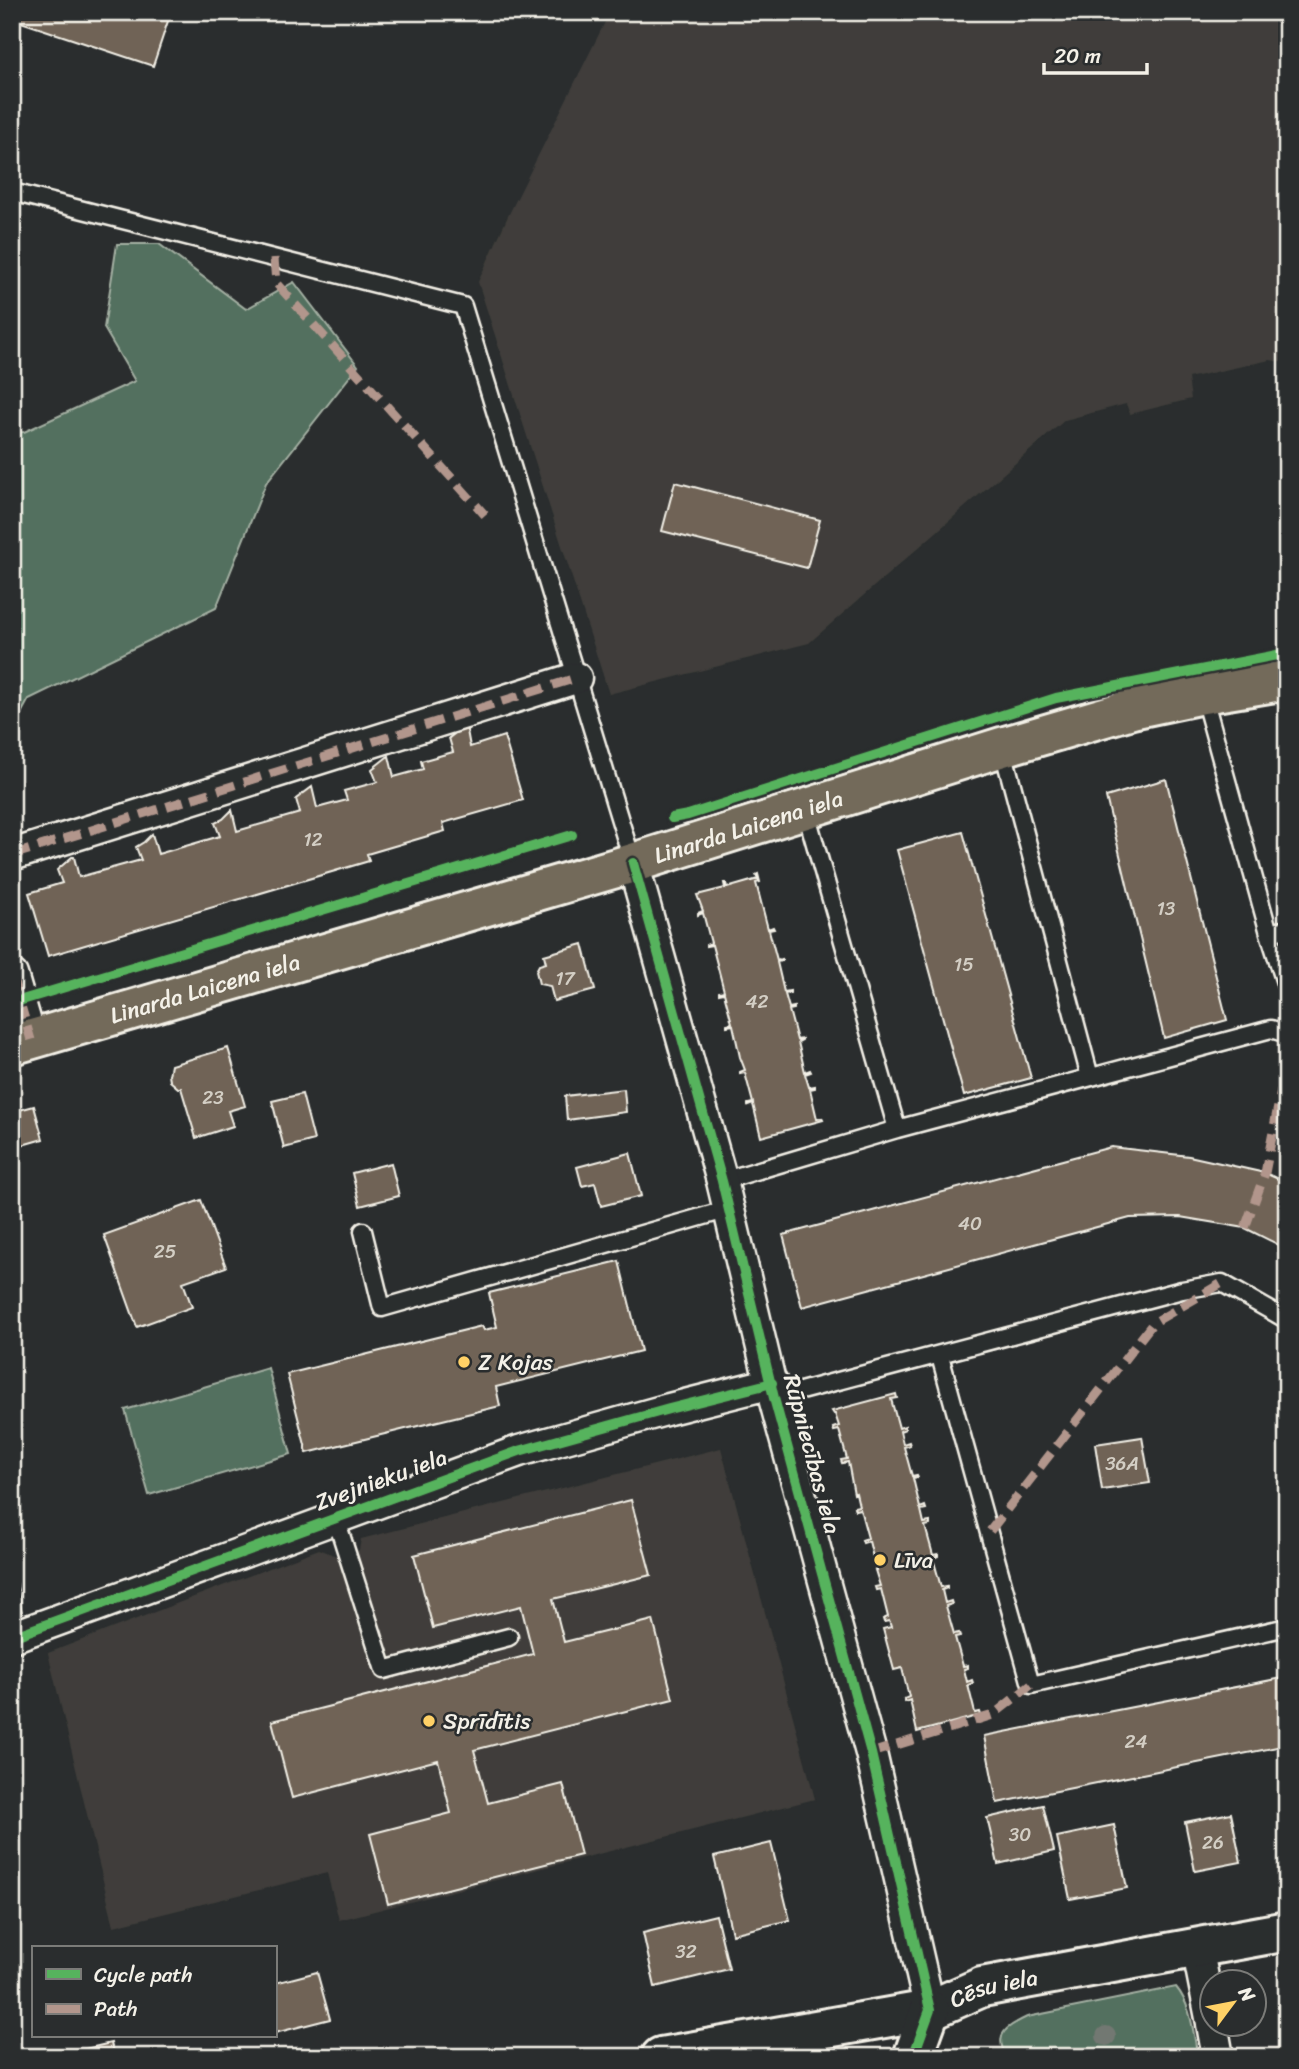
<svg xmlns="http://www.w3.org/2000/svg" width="1299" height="2069" font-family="Sriracha,sans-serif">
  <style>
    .built { fill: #3f3e3a }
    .green { fill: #536f5e; stroke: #a4b0a3; stroke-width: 2 }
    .building { fill: #706456; stroke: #f4f1e8; stroke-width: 2 }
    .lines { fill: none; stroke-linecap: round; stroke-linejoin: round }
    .lane-casing { stroke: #f4f1e8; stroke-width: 21 }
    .street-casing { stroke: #f4f1e8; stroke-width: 35 }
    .secondary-casing { stroke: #f4f1e8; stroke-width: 44 }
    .primary-casing { stroke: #f4f1e8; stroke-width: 44 }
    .lane { stroke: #2a2d2e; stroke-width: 16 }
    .street { stroke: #2a2d2e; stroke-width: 30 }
    .secondary { stroke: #2a2d2e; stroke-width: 38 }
    .primary { stroke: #736b5a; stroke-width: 38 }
    .quiet { stroke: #b2968c; stroke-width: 9; stroke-dasharray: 18 9; stroke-linecap: butt }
    .cycleway-casing { stroke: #2a2d2e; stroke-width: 15 }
    .cycleway { stroke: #56b35d; stroke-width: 10 }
    .tree { fill: #727872 }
    .poi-dot { fill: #ffd166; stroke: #2a2d2e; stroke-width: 2.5 }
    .labels { text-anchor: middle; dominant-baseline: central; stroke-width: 5; stroke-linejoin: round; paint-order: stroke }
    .number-label { font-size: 19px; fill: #d3cec4 }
    .street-label { font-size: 23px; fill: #f4f1e8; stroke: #2a2d2e }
    .poi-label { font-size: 23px; fill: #f4f1e8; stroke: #2a2d2e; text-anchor: start }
  </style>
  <rect width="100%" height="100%" fill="#2a2d2e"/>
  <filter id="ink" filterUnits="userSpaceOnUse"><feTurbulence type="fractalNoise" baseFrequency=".0143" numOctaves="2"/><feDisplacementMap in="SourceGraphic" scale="14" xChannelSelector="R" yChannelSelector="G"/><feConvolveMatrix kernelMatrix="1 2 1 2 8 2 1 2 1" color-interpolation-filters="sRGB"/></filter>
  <g filter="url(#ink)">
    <path class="built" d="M610,12H1287V363L1270,360L1188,378L1191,399L1130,414L1126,404L1065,420L809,643L609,694L478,282L508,216Z
      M721,1448L815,1799L339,1920L327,1873L114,1926L48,1653L319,1549L339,1557L359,1550L361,1539Z"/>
    <path class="green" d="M117,244H159L246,309L294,282L358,366L266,483L216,608L29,699L12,730V433L24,432L135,381L104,328Z
      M268,1368L291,1454L149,1495L125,1410Z
      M1176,1987C1192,2006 1193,2033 1198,2057H1007C992,2034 1008,2026 1027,2017Z"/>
    <path class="building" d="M12,12H171L153,66L12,19Z
      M675,482L820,520L807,568L662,531Z
      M466,725L470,747L504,736L523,800L443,823L445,831L367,854L369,861L48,956L29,893L62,883L57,870L72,857H74L79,877L141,860L136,847L144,842L152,834L158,854L220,836L215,823L223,819L232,810L237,831L300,813L296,799L312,787L317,808L347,800L344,791L377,782L372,769L387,757L389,756L394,777L423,769L421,761L453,752L449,738Z
      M1166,779L1227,1020L1164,1038L1106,797Z
      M963,832L1031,1078L964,1096L897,850Z
      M758,874L760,882L756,883L768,929L773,927L774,929L769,930L777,960L782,959V961L777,962L784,992L790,991V993L785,994L789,1008L794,1007V1009L789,1010L797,1040L802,1039V1040L798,1042L805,1072L810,1070L811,1072L805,1074L809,1087L815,1086V1088L810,1089L817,1119L822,1118L823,1120L761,1137L753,1104L748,1106V1104L753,1103L745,1073L740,1074V1072L745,1070L740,1057L733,1025L727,1026V1024L732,1023L724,993L719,994V992L724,991L712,945L706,946V945L711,943L703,913L698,915V913L703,911L697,895L725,888L724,883H726L727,888L758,879L756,875Z
      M583,944L595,990L554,1001L550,986L539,984L536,971L539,965L546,963L544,955Z
      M228,1048L245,1106L228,1111L233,1126L196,1138L181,1088H178L170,1081L169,1075L171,1065Z
      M624,1089L626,1112L567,1120L565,1096Z
      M302,1094L314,1140L284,1148L272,1101Z
      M34,1106L43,1139L12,1148V1112Z
      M1111,1147L1189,1156L1265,1173L1287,1183V1249L1245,1228L1180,1217L1130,1218L802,1307L783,1235Z
      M630,1153L641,1196L601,1206L595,1183L582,1186L577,1167Z
      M391,1163L399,1196L360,1206L352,1173Z
      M201,1200L226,1267L183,1282L192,1307L137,1327L104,1235Z
      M619,1261L641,1351L496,1387L500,1406L307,1453L287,1374L482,1326L484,1330L497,1327L489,1293Z
      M896,1394L897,1398L891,1399L899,1428L905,1426V1429L900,1431L903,1444L909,1442L910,1445L904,1447L912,1476L917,1475L918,1477L913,1478L920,1508L925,1506L926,1509L921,1510L924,1523L930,1522V1525L925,1526L933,1555L938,1554V1556L933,1558L941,1587L947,1586V1588L942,1590L945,1603L951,1601L952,1604L946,1606L954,1634L959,1633L960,1636L955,1637L963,1666L968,1665V1668L964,1669L967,1682L972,1680L973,1683L968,1685L975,1713L980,1712L981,1715L917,1732L910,1700L905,1702L904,1699L909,1697L902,1668L894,1670L883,1629L891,1627L889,1621L884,1622L883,1619L888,1617L881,1589L876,1590L875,1587L880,1586L875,1570H876L869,1541L863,1543L862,1540L868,1538L860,1509L855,1510L854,1507L859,1506L856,1493L854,1494L848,1462L842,1463L841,1460L847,1459L839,1430L834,1431L833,1428L839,1426L835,1414H834L832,1411Z
      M1142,1437L1150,1483L1102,1490L1095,1444Z
      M631,1500L651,1575L553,1599L564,1642L653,1620L673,1699L474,1750L488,1803L563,1784L581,1855L388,1904L370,1834L451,1813L438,1760L292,1798L272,1721L533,1654L521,1606L433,1628L414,1555Z
      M12,1561L22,1613L12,1615Z
      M1287,1677V1745L997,1803L984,1736Z
      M1043,1805L1054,1851L998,1864L987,1818Z
      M1231,1813L1241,1862L1195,1871L1185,1822Z
      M1114,1825L1127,1888L1070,1899L1057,1837Z
      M771,1843L790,1920L732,1934L714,1857Z
      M716,1915L729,1969L655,1987L643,1933Z
      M317,1972L330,2019L275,2033V1983Z
      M111,2043L114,2057H51Z"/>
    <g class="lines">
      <g class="lane-casing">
        <path id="lane" d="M12,192L463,306L633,863
          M1203,694L1269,933L1287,989
          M1002,747L1090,1077
          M805,809L897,1129
          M1269,933L1287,929
          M722,1181L897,1129L1271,1029L1287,1034
          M363,1231L382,1308L729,1209
          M940,1356L1031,1685L1287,1627
          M774,1398L1182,1290L1222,1283L1287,1320
          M336,1519L384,1670L509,1637"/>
      </g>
      <g class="street-casing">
        <path id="street" d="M12,855L576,678
          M633,863L722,1181L774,1398L871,1753L930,2010
          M12,975L31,1040
          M12,1637L519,1451L669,1409L772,1383
          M1197,1947L1212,2023
          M1212,2024L1218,2057"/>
      </g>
      <g class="secondary-casing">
        <g id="secondary">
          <path id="s1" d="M661,2057L930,2010L982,1987L1287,1931"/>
          <path d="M913,2057L930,2010"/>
        </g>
      </g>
      <g class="primary-casing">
        <g id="primary">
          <path id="s2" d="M12,1045L633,863L1002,747L1132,709L1203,694L1287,680"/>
        </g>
      </g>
      <use href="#lane" class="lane"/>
      <use href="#street" class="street"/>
      <use href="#secondary" class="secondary"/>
      <use href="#primary" class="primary"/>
      <path class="quiet" d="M274,258L276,283L485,515
        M12,855L576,678
        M12,975L31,1040
        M1245,1228L1265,1173L1287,1060
        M990,1531L1153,1323L1222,1283
        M871,1753L993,1715L1031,1685"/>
      <g class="cycleway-casing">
        <path id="cycleway" d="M672,818L688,815L1056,698L1287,653
          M633,863L722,1181L774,1398L871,1753L930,2010L913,2057
          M12,1003L572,835
          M12,1637L519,1451L669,1409L772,1383"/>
      </g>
      <use href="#cycleway" class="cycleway"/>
    </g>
    <circle class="tree" cx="1106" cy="2036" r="10"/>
  </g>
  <g class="poi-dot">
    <circle cx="464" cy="1362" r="7"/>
    <circle cx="880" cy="1560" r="7"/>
    <circle cx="429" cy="1721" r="7"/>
  </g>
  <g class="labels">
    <g class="number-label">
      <text x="313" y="839">12</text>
      <text x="1166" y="908">13</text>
      <text x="964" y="964">15</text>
      <text x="565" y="978">17</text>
      <text x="757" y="1001">42</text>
      <text x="213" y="1097">23</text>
      <text x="970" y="1223">40</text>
      <text x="165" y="1251">25</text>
      <text x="1122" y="1463">36A</text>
      <text x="1136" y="1741">24</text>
      <text x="1020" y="1834">30</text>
      <text x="1213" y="1842">26</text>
      <text x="686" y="1951">32</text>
    </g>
    <g class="street-label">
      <text stroke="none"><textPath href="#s2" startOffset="768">Linarda Laicena iela</textPath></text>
      <text stroke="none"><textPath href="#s2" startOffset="201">Linarda Laicena iela</textPath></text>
      <text transform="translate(812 1454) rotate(75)">Rūpniecības iela</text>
      <text transform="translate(381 1480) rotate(-20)">Zvejnieku iela</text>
      <text stroke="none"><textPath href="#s1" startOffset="341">Cēsu iela</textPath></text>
    </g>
    <g class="poi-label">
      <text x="478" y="1362">Z Kojas</text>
      <text x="894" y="1560">Līva</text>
      <text x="443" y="1721">Sprīdītis</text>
    </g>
  </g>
  <rect width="1299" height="2069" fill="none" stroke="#2a2d2e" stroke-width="42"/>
  <rect x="21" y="21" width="1257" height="2027" fill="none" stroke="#f4f1e8" stroke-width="2.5" filter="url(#ink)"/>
  <rect x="32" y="1946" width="245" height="91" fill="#2a2d2e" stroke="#7b7b78" stroke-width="2"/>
  <rect x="46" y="1969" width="35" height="10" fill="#56b35d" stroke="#7b7b78" stroke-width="2"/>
  <text x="94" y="1982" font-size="21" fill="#f4f1e8">Cycle path</text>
  <rect x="46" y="2004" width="35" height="10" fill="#b2968c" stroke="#7b7b78" stroke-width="2"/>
  <text x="94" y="2016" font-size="21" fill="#f4f1e8">Path</text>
  <g transform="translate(1233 2003) rotate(58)"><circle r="33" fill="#2a2d2e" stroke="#7b7b78" stroke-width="2"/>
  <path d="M0-5L12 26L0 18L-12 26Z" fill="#ffd166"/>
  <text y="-10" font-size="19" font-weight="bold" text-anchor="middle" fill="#f4f1e8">N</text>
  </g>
  <path d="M1044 63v10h103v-10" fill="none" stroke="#f4f1e8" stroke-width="3.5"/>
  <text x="1054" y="63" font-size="21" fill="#f4f1e8" stroke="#2a2d2e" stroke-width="5" paint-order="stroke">20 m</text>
</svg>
